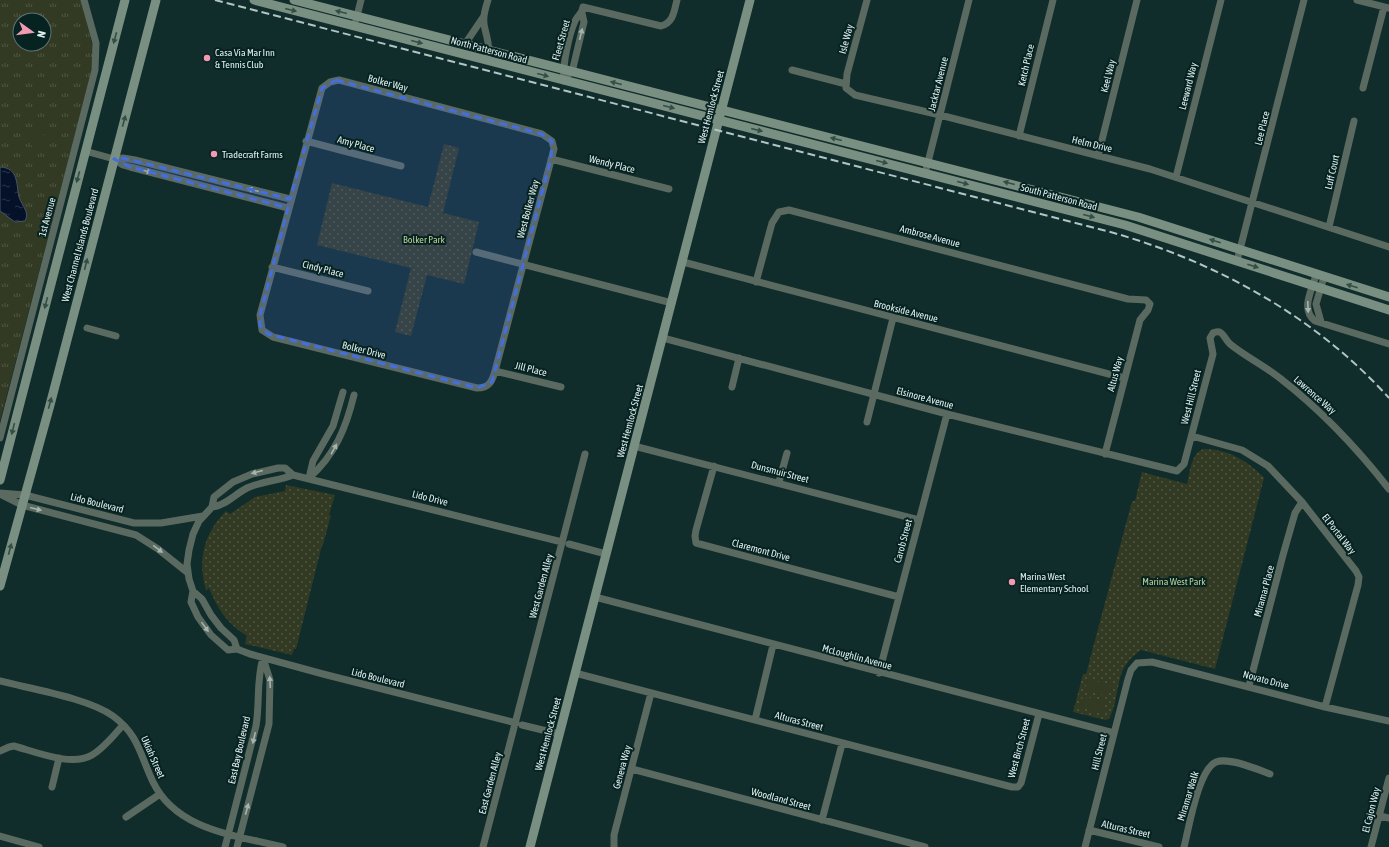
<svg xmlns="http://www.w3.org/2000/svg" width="1389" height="847" font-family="'Asap Condensed',sans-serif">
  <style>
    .grass { fill: url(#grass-tufts); fill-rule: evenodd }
    .park { fill: url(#park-dots) }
    .garden { fill: #323a23 }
    .water { fill: url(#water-ripples); stroke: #475464 }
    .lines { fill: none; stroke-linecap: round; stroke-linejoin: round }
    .street { stroke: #5b6a60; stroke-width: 7 }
    .secondary { stroke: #798f81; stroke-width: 9 }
    .rail { stroke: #b2c5c4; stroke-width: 2; stroke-dasharray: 8 4; stroke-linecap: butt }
    .oneway { fill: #344e47 }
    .oneway2 { fill: #a4b4af }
    .marked { fill: #446edd; fill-opacity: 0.2; stroke: #446edd; stroke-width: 3; stroke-dasharray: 8 5; stroke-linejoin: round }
    .poi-dot { fill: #f19ab1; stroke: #062221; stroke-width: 1.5 }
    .labels { text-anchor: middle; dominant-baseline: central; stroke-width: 4; stroke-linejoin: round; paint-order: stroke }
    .street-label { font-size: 10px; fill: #e0f0ef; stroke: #062221 }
    .poi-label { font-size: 10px; fill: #e0f0ef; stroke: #062221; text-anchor: start }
    .park-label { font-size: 10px; fill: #bccf95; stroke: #062221 }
  </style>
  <defs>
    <pattern id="grass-tufts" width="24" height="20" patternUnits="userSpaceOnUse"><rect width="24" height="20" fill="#323a23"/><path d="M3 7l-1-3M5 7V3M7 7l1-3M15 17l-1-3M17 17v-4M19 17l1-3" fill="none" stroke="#4f5743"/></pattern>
    <pattern id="park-dots" width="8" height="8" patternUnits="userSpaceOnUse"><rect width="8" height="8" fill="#323a23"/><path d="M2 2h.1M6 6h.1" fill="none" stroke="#4f5743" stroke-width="1.8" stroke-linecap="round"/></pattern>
    <pattern id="water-ripples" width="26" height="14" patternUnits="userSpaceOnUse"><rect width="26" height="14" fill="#051128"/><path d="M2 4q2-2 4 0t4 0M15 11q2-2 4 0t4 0" fill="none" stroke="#293448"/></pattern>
  </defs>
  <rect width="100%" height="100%" fill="#102c2b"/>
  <path class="grass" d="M0,0H81L94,52L91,73L0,421ZM20,20H44V44H20Z"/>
  <path class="park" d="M444,144L459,148L443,213L479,222L464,284L427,275L411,336L395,332L411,268L317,245L332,183L428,207Z
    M1204,449C1228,449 1248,461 1264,478L1215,669L1141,650C1111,671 1123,692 1109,719L1105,720L1073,712L1083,674H1086L1132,501H1135L1142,472L1187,484C1190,473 1191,452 1204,449Z
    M286,485L335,495L329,515H331L323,545H322L296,649H294L292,655L245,644L247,636C228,625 217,608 209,588L206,590C197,560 204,533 226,511L230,514L255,497L285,491Z"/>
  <path class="garden" d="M34,128H38L42,130L44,136L38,146L33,147L30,144L29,135Z
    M1088,679L1111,685L1108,696L1085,690Z
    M1083,696L1106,702L1103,713L1080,707Z"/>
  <path class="water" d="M0,167C19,168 16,184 19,197C22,206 30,212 25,221L15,222L0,211Z"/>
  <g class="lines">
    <path class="street" d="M867,0L847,74L846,88L855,95L940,115L1150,169L1389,247
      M1357,0L1389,8
      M356,20L361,0
      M465,44L484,16
      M488,54C490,44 487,39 485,29C482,19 485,10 488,0
      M792,70L846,84
      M569,74L572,72L584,22L582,13
      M339,80L542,134L552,141L554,149L495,371C492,382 489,388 477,388L273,337L262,330L260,315L322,88L330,82Z
      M564,81C562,67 569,34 575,21C578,15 582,14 583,7L661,26C674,22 674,11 677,0
      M1363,88L1384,7
      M1019,136L1053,0
      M306,141L401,166
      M85,151L114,159L123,158L135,160L290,199
      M1098,156L1137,0
      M114,159L123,165L130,167L288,208
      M551,159L669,189
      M925,174L969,0
      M1176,177L1221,0
      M1329,227L1354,121
      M476,252L672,303
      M1237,261L1304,0
      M683,262L1124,378
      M272,267L368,291
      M1316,275C1312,290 1300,309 1315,321L1389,344
      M756,282L772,223L779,212L789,210L1128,299L1146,300L1150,304L1148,310L1140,320L1105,454
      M1321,322L1316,304L1324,277
      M87,328L116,336
      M663,338L947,414L1177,471L1184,464L1213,354L1210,338L1213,333C1223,328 1224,339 1230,344C1246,357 1265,366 1281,379C1322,411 1357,448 1389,489
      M495,371L561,387
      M732,387L739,358
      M867,422L893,318
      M1192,436L1242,450L1268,466L1302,502L1356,571L1359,577L1358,585L1325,707
      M0,438L95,70L96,43L84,0
      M634,446L919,520
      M714,466L696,530L695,536L696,543L899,597
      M309,478C335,455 346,428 354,395
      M309,478L313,461L333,426L343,392
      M779,482L787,453
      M0,493L25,495L134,523H161L203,516
      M0,494L22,505L136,535L158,549L188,573
      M212,507C225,506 235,494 247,488C262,481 278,481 293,475
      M569,544L606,554
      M193,591L202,599L211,615L221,628L234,640L237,649
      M595,597L1114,733
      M575,673L1012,787H1018L1021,783L1039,714
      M879,673L947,414
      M0,681C31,689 88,698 113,716C139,735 140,755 153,782C177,831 236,835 283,847
      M1249,686L1283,555L1295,513L1302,502
      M755,720L773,645
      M516,723L323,674L250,654L237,649L228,650L211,635L198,617L191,602L193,591L189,579L187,564L189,550L193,534L199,521L212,507L214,497L233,482L252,474L278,468H285L293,475L562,542
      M522,725L559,734
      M0,751L9,747L14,746C36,752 72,767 92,755C104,748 114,735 123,725
      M632,769L925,847
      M52,787L59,758
      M1380,816L1389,818
      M126,817L160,794
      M822,820L842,744
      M1089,830L1159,847
      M0,836L39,847
      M225,847L256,726C260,702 256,682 263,658
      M237,847L269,724L270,680L263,658
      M483,847L585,454
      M614,847V835L651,693
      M1085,847L1128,679L1131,670L1137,663L1152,662L1325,707L1389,721
      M1184,847C1189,828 1198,770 1216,762C1229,757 1257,769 1270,774
      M1371,847L1389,778"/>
    <path class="secondary" d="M254,0L1125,225L1389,310
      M294,0L1138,217L1389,297
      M0,480L125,0
      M0,586L50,405L156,0
      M530,847L750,0"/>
    <path class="rail" d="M215,0L1114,233C1218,263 1316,317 1389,398"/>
  </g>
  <defs><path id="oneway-solid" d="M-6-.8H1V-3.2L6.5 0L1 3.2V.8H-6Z"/></defs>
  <g class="oneway">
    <use href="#oneway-solid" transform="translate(291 10) rotate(14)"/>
    <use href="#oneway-solid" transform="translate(341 12) rotate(-166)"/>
    <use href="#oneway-solid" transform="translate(115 38) rotate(105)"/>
    <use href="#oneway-solid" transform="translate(417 42) rotate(15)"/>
    <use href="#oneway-solid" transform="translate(543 75) rotate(15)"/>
    <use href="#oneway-solid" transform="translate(616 83) rotate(-166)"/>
    <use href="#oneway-solid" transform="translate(669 107) rotate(14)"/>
    <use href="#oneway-solid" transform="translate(124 121) rotate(-75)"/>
    <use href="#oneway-solid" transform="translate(757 130) rotate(14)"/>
    <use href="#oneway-solid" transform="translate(836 139) rotate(-166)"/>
    <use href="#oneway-solid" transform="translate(882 162) rotate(14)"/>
    <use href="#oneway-solid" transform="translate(78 177) rotate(105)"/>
    <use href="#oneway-solid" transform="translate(963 183) rotate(15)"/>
    <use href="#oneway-solid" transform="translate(1009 183) rotate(-165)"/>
    <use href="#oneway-solid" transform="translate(1089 216) rotate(15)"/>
    <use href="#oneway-solid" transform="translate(1215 241) rotate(-162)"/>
    <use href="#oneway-solid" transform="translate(86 264) rotate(-76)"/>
    <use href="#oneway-solid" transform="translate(1253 266) rotate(18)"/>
    <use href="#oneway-solid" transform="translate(1352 286) rotate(-162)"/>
    <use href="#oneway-solid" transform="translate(46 303) rotate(104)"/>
    <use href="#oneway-solid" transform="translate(50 403) rotate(-75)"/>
    <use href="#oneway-solid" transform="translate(13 429) rotate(104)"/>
    <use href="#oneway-solid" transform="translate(10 549) rotate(-75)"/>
  </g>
  <g class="oneway2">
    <use href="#oneway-solid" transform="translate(581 34) rotate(-76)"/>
    <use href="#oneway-solid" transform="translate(146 171) rotate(14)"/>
    <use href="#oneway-solid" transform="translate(253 190) rotate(-166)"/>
    <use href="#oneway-solid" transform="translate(1308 307) rotate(88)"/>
    <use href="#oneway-solid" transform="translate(334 449) rotate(-61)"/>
    <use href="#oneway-solid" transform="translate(257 472) rotate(165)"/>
    <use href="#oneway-solid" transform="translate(36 509) rotate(14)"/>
    <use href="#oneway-solid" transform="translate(158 549) rotate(37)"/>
    <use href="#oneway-solid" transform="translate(205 627) rotate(54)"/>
    <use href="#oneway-solid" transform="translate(270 682) rotate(-93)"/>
    <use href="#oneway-solid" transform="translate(254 738) rotate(103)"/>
    <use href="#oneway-solid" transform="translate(247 809) rotate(-75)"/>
  </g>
  <path class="marked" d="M336,80L542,134L552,141L551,159L492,382L477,388L268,334L260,326V315L288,208L130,167L114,159L123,158L290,199L322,88Z"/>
  <g class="poi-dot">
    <circle cx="207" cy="58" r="4"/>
    <circle cx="214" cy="154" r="4"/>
    <circle cx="1012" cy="582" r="4"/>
  </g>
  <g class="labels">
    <g class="street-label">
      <text transform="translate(846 39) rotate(-75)">Isle Way</text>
      <text transform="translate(561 40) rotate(-74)">Fleet Street</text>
      <text transform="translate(489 50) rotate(15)">North Patterson Road</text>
      <text transform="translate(1026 65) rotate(-77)">Ketch Place</text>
      <text transform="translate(1108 76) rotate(-76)">Keel Way</text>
      <text transform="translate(388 83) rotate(15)">Bolker Way</text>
      <text transform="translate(938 84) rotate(-76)">Jacktar Avenue</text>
      <text transform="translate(1188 86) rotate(-76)">Leeward Way</text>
      <text transform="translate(711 107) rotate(-75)">West Hemlock Street</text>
      <text transform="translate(1262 128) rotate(-76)">Lee Place</text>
      <text transform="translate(356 144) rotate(15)">Amy Place</text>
      <text transform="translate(1092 144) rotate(14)">Helm Drive</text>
      <text transform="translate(612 164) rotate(14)">Wendy Place</text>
      <text transform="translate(1332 172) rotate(-77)">Luff Court</text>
      <text transform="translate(1059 197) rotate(15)">South Patterson Road</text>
      <text transform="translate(528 209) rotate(-75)">West Bolker Way</text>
      <text transform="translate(47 217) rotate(-75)">1st Avenue</text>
      <text transform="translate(930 236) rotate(15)">Ambrose Avenue</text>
      <text transform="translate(80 245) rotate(-75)">West Channel Islands Boulevard</text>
      <text transform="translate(323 269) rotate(14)">Cindy Place</text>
      <text transform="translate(906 311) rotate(14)">Brookside Avenue</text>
      <text transform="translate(364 350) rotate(14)">Bolker Drive</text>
      <text transform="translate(531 369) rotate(14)">Jill Place</text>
      <text transform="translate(1115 374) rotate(-75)">Altus Way</text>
      <text transform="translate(1315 395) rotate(41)">Lawrence Way</text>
      <text transform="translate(1191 397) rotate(-76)">West Hill Street</text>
      <text transform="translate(925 398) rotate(15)">Elsinore Avenue</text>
      <text transform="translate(630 421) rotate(-75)">West Hemlock Street</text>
      <text transform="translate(780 472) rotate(15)">Dunsmuir Street</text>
      <text transform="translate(430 498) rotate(14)">Lido Drive</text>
      <text transform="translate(97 503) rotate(14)">Lido Boulevard</text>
      <text transform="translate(1339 534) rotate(52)">El Portal Way</text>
      <text transform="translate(903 541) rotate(-75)">Carob Street</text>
      <text transform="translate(761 550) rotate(15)">Claremont Drive</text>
      <text transform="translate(541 586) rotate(-75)">West Garden Alley</text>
      <text transform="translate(1264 591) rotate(-75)">Miramar Place</text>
      <text transform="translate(857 657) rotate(15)">McLoughlin Avenue</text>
      <text transform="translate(378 678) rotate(14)">Lido Boulevard</text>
      <text transform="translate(1266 680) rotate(15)">Novato Drive</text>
      <text transform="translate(799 721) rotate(15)">Alturas Street</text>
      <text transform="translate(548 734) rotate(-75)">West Hemlock Street</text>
      <text transform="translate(1019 748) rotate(-75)">West Birch Street</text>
      <text transform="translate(239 750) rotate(-77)">East Bay Boulevard</text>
      <text transform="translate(1099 752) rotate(-76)">Hill Street</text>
      <text transform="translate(153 757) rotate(66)">Ukiah Street</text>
      <text transform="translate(622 767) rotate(-75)">Geneva Way</text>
      <text transform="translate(490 783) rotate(-75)">East Garden Alley</text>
      <text transform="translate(1188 796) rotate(-73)">Miramar Walk</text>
      <text transform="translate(781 799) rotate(15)">Woodland Street</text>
      <text transform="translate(1371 810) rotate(-76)">El Cajon Way</text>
      <text transform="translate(1126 829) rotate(13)">Alturas Street</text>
    </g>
    <g class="poi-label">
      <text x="215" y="52">Casa Via Mar Inn<tspan x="215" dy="12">&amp; Tennis Club</tspan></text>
      <text x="222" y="154">Tradecraft Farms</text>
      <text x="1020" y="576">Marina West<tspan x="1020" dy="12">Elementary School</tspan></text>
    </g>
    <g class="park-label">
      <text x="424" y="239">Bolker Park</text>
      <text x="1174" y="581">Marina West Park</text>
    </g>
  </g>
  <g transform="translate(32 32) rotate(104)"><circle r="19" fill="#062221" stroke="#5d7473"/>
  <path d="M0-3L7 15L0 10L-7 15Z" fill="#f19ab1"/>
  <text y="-6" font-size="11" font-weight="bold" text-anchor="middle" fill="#e0f0ef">N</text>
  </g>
</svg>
